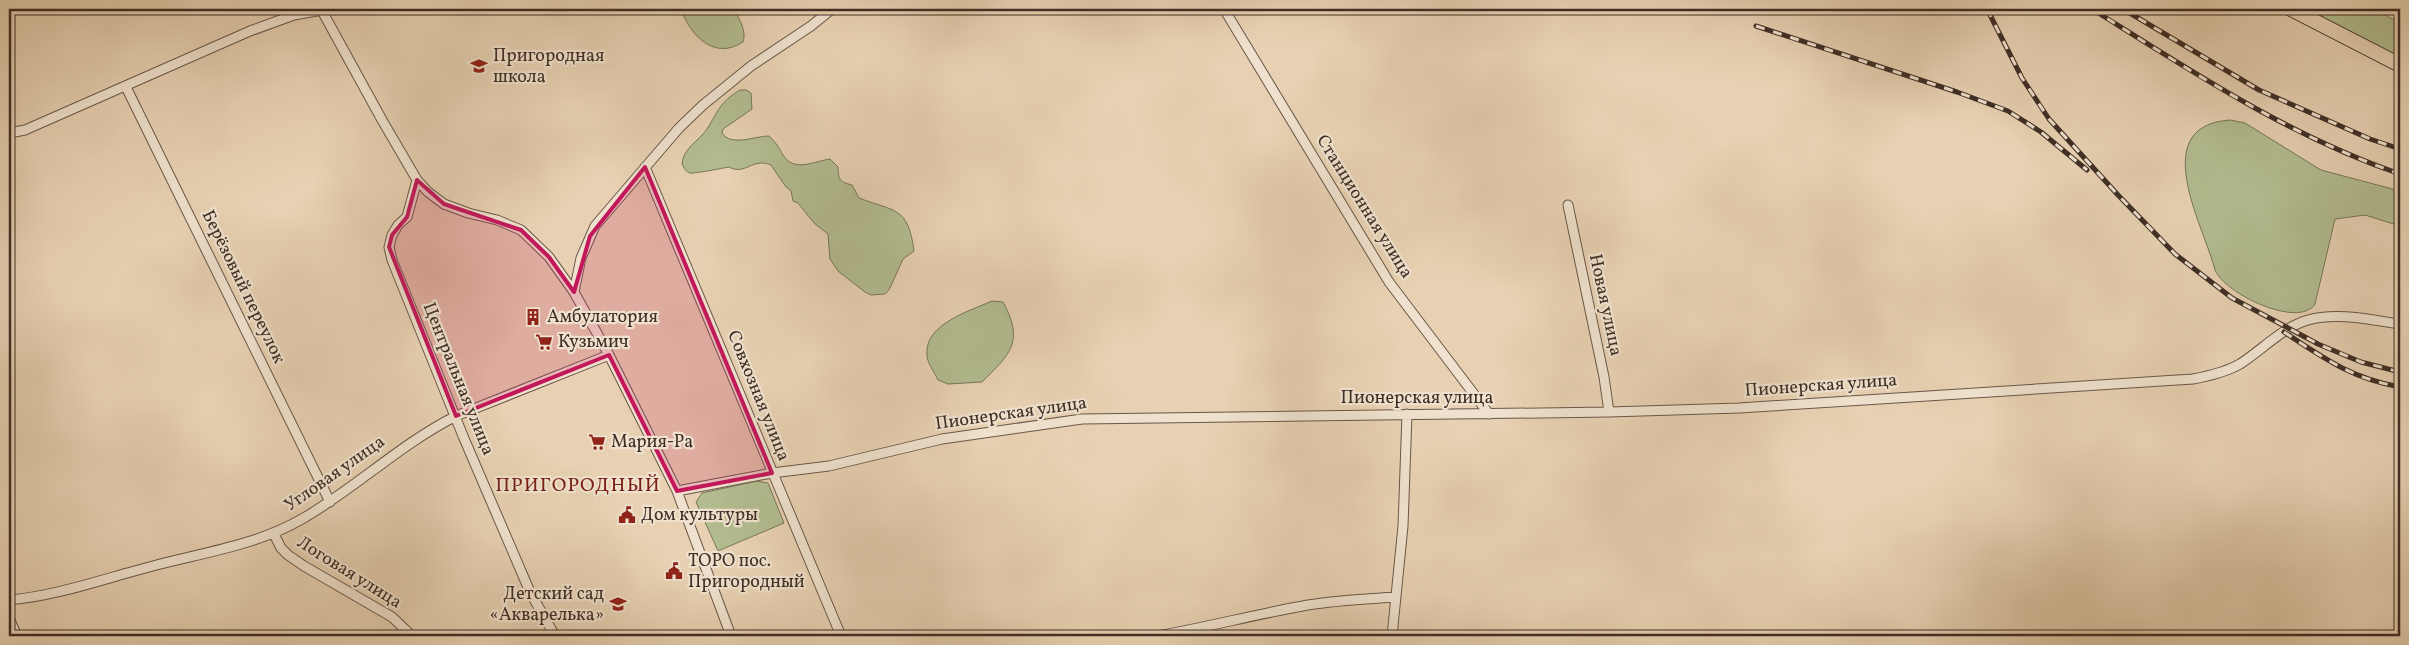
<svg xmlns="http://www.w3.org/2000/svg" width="2409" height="645" font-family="Vollkorn,serif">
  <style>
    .green { fill: #b2bc8f; stroke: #78755a }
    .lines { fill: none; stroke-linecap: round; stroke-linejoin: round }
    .minor-casing { stroke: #695749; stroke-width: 11 }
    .primary-casing { stroke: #3f2e26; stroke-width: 16 }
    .minor { stroke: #efe1cd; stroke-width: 9 }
    .primary { stroke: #e7d1b2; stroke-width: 14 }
    .rail-casing { stroke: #3f2e26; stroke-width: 5 }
    .rail { stroke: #efe1cd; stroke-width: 3; stroke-dasharray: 9; stroke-linecap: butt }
    .marked { fill: #c2185b; fill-opacity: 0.2; stroke: #c2185b; stroke-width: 4; stroke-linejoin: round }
    .labels { text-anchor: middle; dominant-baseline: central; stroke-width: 4.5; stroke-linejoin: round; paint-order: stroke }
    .poi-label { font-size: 18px; fill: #3f2e26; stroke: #efe1cd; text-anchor: start }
    .street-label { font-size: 18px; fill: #3f2e26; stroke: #efe1cd }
    .quarter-label { font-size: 20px; letter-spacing: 1px; fill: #7a1f14; stroke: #efe1cd }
  </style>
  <rect width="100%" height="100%" fill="#e7d1b2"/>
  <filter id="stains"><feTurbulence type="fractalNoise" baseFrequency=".004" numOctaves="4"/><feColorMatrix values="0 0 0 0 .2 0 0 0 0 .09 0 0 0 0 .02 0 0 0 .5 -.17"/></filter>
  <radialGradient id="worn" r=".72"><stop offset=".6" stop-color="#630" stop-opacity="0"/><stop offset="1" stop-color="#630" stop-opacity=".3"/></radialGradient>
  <path class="green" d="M681,9H734C739,19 747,31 743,42C714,61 690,35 681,9Z
    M2303,9H2374L2400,23V59Z
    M740,90H746L751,93L752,109L723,129L722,133C731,147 755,136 769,136C776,142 779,148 783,155C794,173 815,161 830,159L838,167C838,180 840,182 852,185L859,198C895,212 908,206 914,251L903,259L889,290L885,294L871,295L865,292L838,271L830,259L828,234L814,223L798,203L793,201L791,191L786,187L771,165C753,157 745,176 729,167C724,168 693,174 690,173C686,172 684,168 682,164C683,148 699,141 707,129C719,110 719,103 740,90Z
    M2230,120L2245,123L2321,170L2400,191V226L2365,215L2335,219L2315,304C2299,329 2225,294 2215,270C2204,226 2146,126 2230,120Z
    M992,301L1003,302C1025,342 1010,354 982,382L948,384L938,380C935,373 927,363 927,355C924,324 970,311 992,301Z
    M757,481L768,483L784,523L718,551L696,502L702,493Z"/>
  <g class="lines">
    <g class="minor-casing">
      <path id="minor" d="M321,9L382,120L417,180L428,192L444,204L468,213L497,220L521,230L549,257L574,292L609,355L677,491L731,636
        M1224,9L1389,282L1489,414
        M126,87L330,502
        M9,133L25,130L250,31L294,15L322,10
        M645,167L841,636
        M417,180L407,217L398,225L392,235L389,247L392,260L463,436L530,592L555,636
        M1568,205L1604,377L1609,412
        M574,292L581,258L595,226L679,128L703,105L751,66L811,26L832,9
        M677,491L772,473L829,466L942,439L1082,419L1609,412L1739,408L2193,379C2209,376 2226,372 2240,364C2262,350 2283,327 2308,320C2338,312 2371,320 2400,324
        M274,534L281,548L288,555L304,566L392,617L412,636
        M9,600C57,596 106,578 153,566C202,553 257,545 302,519C356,488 399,445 456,416L609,355
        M9,618L17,636
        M1157,636C1208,627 1257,614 1308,605C1337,600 1367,599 1396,597
        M1392,636L1403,526L1407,414"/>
    </g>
    <g class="primary-casing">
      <path id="primary" d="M2291,9L2400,65"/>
    </g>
    <use href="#minor" class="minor"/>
    <use href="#primary" class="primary"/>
    <g class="rail-casing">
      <path id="rail" d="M1987,9L2022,78L2049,119L2118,195L2175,254L2232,298L2318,344L2361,362L2400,372
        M2092,9C2191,71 2289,136 2400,174
        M2123,9L2259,90L2370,139L2400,149
        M1756,26L1957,92L2008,111L2041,132L2087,170
        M2284,332C2325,359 2351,378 2400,387"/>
    </g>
    <use href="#rail" class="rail"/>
  </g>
  <path class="marked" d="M645,167L772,473L677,491L609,355L456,416L389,247L392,235L407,217L417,180L444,204L521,230L549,257L574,292L590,236Z"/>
  <defs>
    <g id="school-bare" transform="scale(1.35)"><path d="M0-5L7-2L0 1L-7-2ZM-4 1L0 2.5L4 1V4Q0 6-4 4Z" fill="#8f2418" stroke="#efe1cd" stroke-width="2.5" paint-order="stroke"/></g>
    <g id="building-bare" transform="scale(1.35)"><path d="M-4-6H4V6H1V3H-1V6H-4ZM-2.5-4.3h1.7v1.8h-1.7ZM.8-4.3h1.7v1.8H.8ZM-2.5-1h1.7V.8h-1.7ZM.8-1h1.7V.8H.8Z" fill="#8f2418" stroke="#efe1cd" stroke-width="2.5" paint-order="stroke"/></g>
    <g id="supermarket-bare" transform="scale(1.35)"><path d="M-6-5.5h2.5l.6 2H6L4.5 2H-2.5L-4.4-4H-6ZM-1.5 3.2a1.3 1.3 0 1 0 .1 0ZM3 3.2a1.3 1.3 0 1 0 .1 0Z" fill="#8f2418" stroke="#efe1cd" stroke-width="2.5" paint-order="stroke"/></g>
    <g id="civic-bare" transform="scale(1.35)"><path d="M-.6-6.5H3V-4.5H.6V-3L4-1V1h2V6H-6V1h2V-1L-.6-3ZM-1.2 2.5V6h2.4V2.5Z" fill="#8f2418" stroke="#efe1cd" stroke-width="2.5" paint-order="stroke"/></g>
  </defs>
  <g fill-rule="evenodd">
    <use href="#school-bare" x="479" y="66"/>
    <use href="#building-bare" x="533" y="317"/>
    <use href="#supermarket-bare" x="544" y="342"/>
    <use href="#supermarket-bare" x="597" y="442"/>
    <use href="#civic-bare" x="627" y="515"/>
    <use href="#civic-bare" x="674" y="571"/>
    <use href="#school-bare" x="618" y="604"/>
  </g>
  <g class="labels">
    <g class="poi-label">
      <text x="493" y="56">Пригородная<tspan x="493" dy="21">школа</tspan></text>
      <text x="547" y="317">Амбулатория</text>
      <text x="558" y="342">Кузьмич</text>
      <text x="611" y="442">Мария-Ра</text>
      <text x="641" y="515">Дом культуры</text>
      <text x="688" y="561">ТОРО пос.<tspan x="688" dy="21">Пригородный</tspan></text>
      <text x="604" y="594" text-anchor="end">Детский сад<tspan x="604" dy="21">«Акварелька»</tspan></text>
    </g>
    <g class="street-label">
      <text transform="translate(1364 207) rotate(58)">Станционная улица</text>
      <text transform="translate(243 287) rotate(64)">Берёзовый переулок</text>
      <text transform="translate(1605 305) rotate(78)">Новая улица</text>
      <text transform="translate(458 379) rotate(68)">Центральная улица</text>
      <text transform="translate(1821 386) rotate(-4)">Пионерская улица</text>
      <text transform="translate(758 396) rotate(68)">Совхозная улица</text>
      <text x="1417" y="398">Пионерская улица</text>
      <text transform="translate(1011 414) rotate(-8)">Пионерская улица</text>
      <text transform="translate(335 474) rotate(-35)">Угловая улица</text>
      <text transform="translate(349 573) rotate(32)">Логовая улица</text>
    </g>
    <g class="quarter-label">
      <text x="578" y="486">ПРИГОРОДНЫЙ</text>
    </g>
  </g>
  <rect width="2409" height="645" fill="none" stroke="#e7d1b2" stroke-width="30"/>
  <rect x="10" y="10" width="2389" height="625" fill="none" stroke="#3f2e26" stroke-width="2.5"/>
  <rect x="15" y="15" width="2379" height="615" fill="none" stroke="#3f2e26"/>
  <rect width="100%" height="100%" filter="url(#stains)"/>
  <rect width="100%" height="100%" fill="url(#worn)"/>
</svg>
